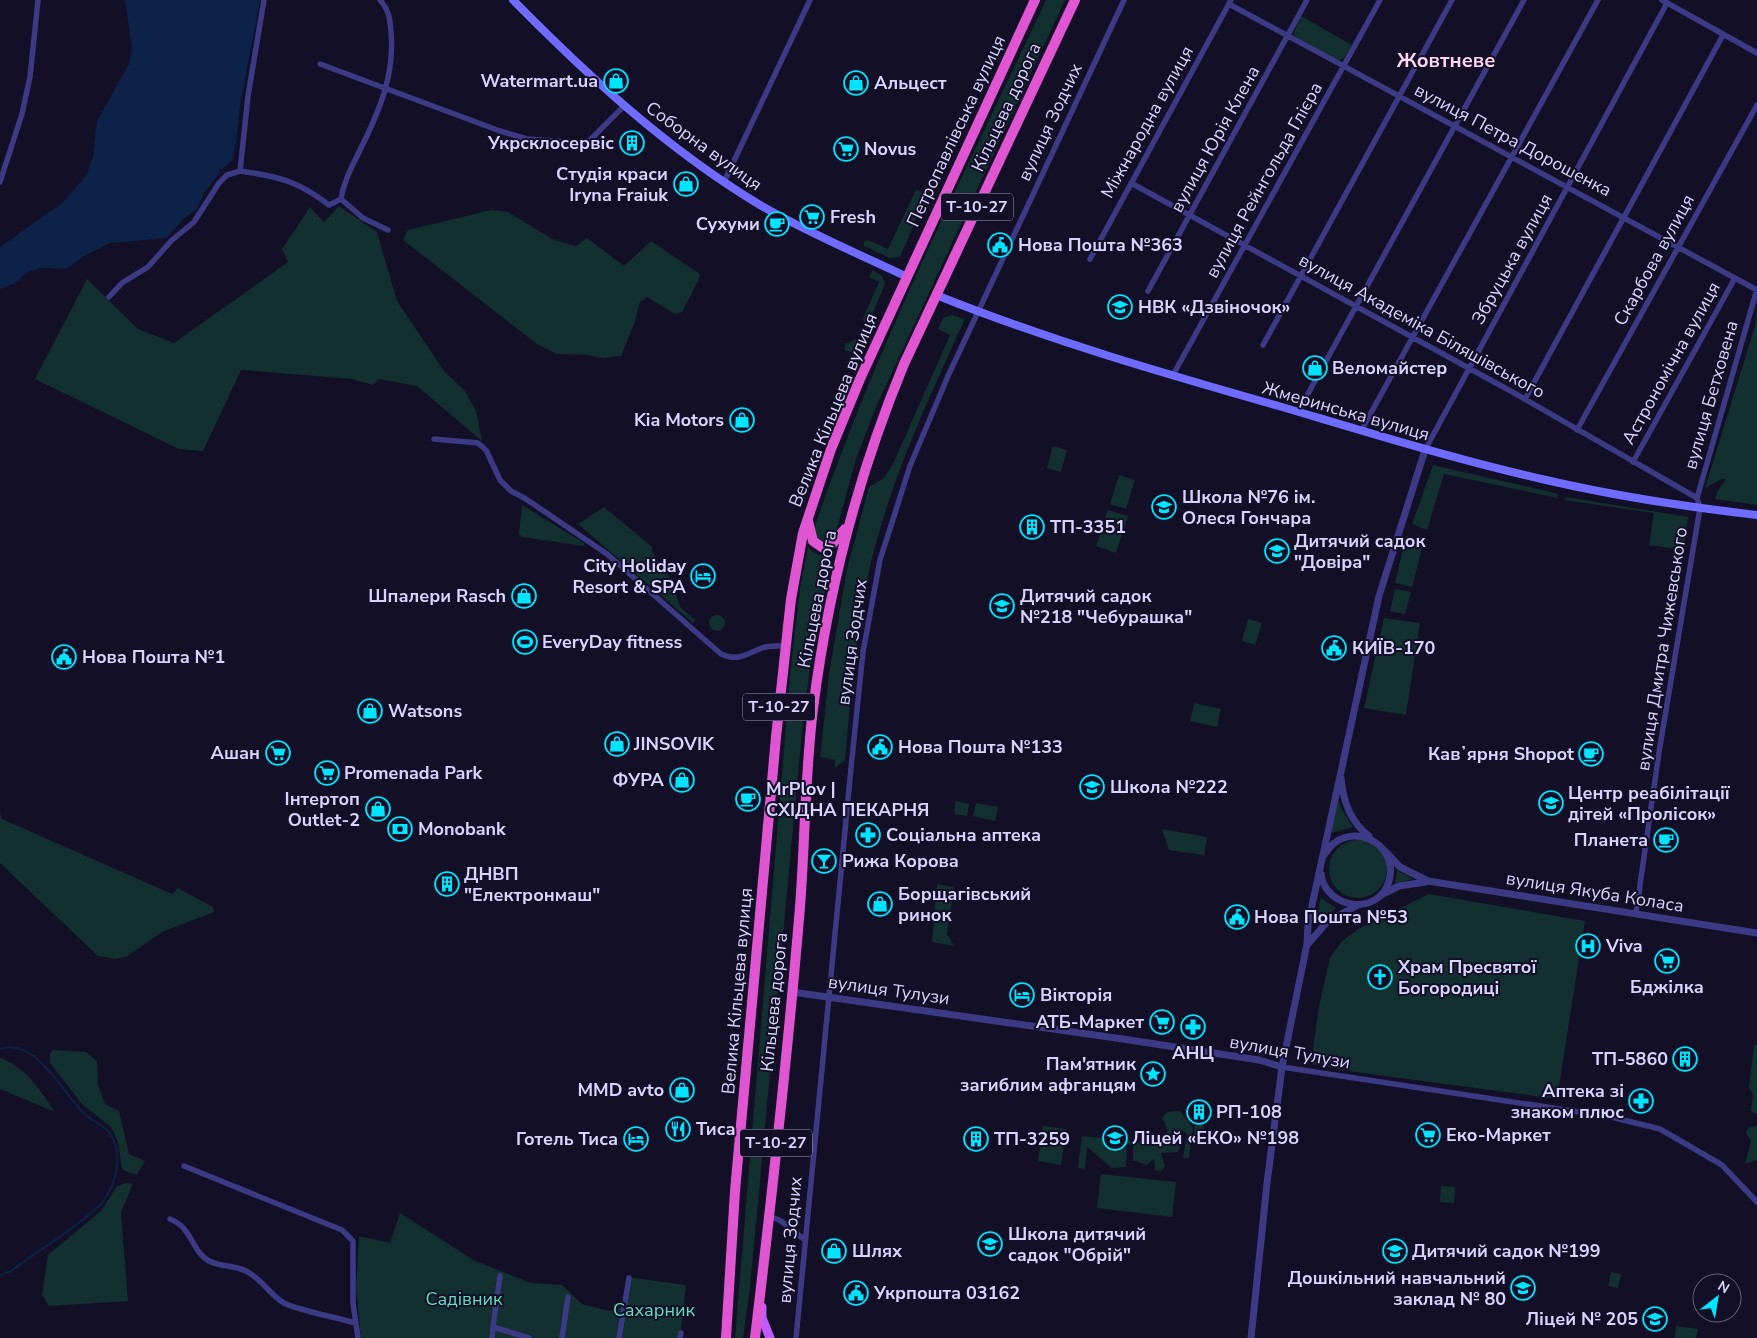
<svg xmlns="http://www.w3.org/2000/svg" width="1757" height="1338" font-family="'Nunito Sans',sans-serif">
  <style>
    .green { fill: #12302f }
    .water { fill: #0c2248 }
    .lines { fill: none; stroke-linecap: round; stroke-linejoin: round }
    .stream { stroke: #0c2248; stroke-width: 2 }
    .minor { stroke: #3d3a85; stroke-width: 5.5 }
    .tertiary { stroke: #3d3a85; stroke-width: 7 }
    .secondary { stroke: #6f6bff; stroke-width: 8 }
    .primary { stroke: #c25bff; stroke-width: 9 }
    .trunk { stroke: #e055d1; stroke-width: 10 }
    .labels { text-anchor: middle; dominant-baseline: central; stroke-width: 4; stroke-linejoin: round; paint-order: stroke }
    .shield { fill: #130f26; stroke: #9e99be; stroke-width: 1 }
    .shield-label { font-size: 16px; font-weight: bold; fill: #d9d4ff }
    .poi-label { font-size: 18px; font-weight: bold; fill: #d9d4ff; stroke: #130f26; text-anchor: start }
    .street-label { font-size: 18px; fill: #d9d4ff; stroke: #130f26 }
    .park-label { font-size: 18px; fill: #5fe0c0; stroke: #130f26 }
    .quarter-label { font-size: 20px; font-weight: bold; fill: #ffd6f0; stroke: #130f26 }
  </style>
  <rect width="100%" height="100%" fill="#130f26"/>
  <path class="green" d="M1046,0H1065L876,407L856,459L835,536L822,543L815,537L814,529C876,346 964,175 1046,0Z
    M1301,16L1352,45L1344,58L1338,61L1293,35Z
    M916,190L921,191L926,196L900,257L890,258L864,246V241L868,240L888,249Z
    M339,206L377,232L397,301L444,371L465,391L476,411L482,441L417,386L379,379L373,385L352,379L241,370L203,451L179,449L35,379L87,279L138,329L174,343L288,262L282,249L310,207L324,222Z
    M491,210L508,212L554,240L576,246L587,238L624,266L651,241L700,274L699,279L682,312L675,314L647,297L640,302L634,324L621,356L602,358L587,355L557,354L537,344L403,240L408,230Z
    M873,270L882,276L885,284L868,324L864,323L863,318L879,282L869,277Z
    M1757,312V505L1715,499L1717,492L1726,479H1722L1705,488L1755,326Z
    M952,315L965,319C927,402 888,485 868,575C855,636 851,698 845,760L835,768V760L820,757L829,674L847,569L869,487L884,478L893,464L950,335L938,329L943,318Z
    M863,336L854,353L844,350L845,344Z
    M1053,446L1067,450L1061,472L1047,468Z
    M1433,465L1558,494V498L1444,474L1427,530L1412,524Z
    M1119,475L1135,480L1126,509L1110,504Z
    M1566,497L1688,517L1672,625L1665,624L1677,549L1649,545L1654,513L1564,500Z
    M522,505L584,543V546L522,537L519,534Z
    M604,507L652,547V552L671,579L680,607L695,620L693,623L578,524Z
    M1108,510L1128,516L1116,553L1096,546Z
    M1406,536L1424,540L1412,587L1395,583Z
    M808,547C815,554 823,559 832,553L810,668L804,711L750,1287L743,1338H735L791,666L800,589Z
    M1395,589L1411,592L1405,614L1390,611Z
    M709 623a8 8 0 1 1 16 0a8 8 0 1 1-16 0Z
    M1384,618L1420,623L1406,715L1364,708Z
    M1248,619L1262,623L1255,645L1242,641Z
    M1194,703L1221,709L1217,727L1190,721Z
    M1337,797L1342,810L1353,827L1331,833Z
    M956,801L969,804L967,816L954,814Z
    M976,803L998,807L995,821L973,816Z
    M0,812L2,819L172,894L178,888L213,907L214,912L162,932L126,957L115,959L98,956L0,863Z
    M1162,829L1207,837L1204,855L1169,850Z
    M1329 869a29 29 0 1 1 58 0a29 29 0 1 1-58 0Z
    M1397,870L1413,879L1395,883Z
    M937,884L954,887L947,934L954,946L932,942Z
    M1429,894L1585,921L1557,1099L1355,1072L1311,1064L1319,1006L1330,958L1342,941L1360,928Z
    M1321,898L1336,908L1314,926Z
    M1754,1045H1757V1114L1751,1111L1753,1095L1749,1087Z
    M53,1050L86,1052L97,1061L98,1085L105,1104L119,1111L129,1154L145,1161L137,1175L125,1171L122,1168L118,1142L111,1127L82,1104L50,1063V1054Z
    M0,1058C26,1067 40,1090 55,1112L0,1089Z
    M1180,1111L1193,1128L1189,1158H1183L1187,1134L1182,1130L1183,1141L1178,1152L1161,1153L1165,1166L1162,1171L1155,1170L1154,1159L1147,1165L1133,1160V1146L1127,1144L1126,1167L1112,1168L1087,1147L1085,1169L1078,1168L1082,1136L1157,1143L1168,1131L1162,1118L1167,1112Z
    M1195,1123L1204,1124L1202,1143L1193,1142Z
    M1043,1126L1066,1129L1061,1165L1038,1161Z
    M1757,1126V1160L1745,1164L1751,1141L1746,1133L1748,1128Z
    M1101,1174L1176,1182L1172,1217L1097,1208Z
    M126,1183L133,1184L121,1212L128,1301L49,1306L42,1295L48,1255L101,1211L117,1186Z
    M1441,1186L1455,1187L1454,1203L1440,1202Z
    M400,1213L475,1261L531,1283L562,1285L582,1304L609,1311L624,1306L627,1277L686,1285L680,1338H361L356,1288L359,1236L390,1243Z
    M1611,1272L1621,1274L1618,1288L1608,1286Z
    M1676,1326L1698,1329L1696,1338H1675Z"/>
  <path class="water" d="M125,0H260L240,106L236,144L232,161L222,169L204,193L197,209L184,218L167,238L110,243L86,255L66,269L42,268L27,272L14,284L0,289V247L62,203L86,176L93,157L97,121L129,64L132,48Z"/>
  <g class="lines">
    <path class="stream" d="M0,1049C38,1036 65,1099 88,1117C99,1125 107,1126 113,1139C119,1152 119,1165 114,1179C112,1187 105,1200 100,1205C76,1228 38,1251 11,1271L0,1275"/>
    <path class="minor" d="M264,0L248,96L240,171C277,176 298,181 329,205L341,199C344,180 352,167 360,150C379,112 395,75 391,32C390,19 389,10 380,0
      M1662,0L1757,53
      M1229,4L1757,290
      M320,64L500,131L527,139L582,143L589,141L623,107
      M0,182L22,114L30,77L38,0
      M724,182L810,0
      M1131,183L1516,394L1697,498
      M341,199L363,218L388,230
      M1090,259L1231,0
      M1148,291L1307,0
      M109,297L122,283L148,267L171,241L194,222L219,183L227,175L240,171
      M1263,345L1452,0
      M1173,375L1380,0
      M1525,399L1723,35
      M1298,412L1524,0
      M1577,430L1757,105
      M1361,431L1598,0
      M434,439L478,443L486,450L500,480L511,491L526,499L607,554L721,654C738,662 746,654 762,648C769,645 777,646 785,646
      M1425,450L1667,3
      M1633,462L1735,278
      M1636,913L1659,752L1700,508L1697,498L1757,289
      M1282,1067L1553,1108L1611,1117L1660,1129L1722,1165L1757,1202
      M184,1166L342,1230L353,1241V1303L358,1338
      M769,1216L781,1221L805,1240
      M170,1219C193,1228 191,1251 209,1261C220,1267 234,1265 246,1271C262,1279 270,1295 284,1303C297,1310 339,1318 355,1323
      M493,1327L500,1276
      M492,1338L493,1327L529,1338
      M562,1338L568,1297
      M619,1338L629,1278
      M680,1338L681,1333
      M796,1338L852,758L863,652L880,560L910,466L948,376L1124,0"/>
    <path class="tertiary" d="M1341,778C1343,801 1350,822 1369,836
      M1386,852L1400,867L1428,881L1757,933
      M1321,874C1325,909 1379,917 1389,881C1400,841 1346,818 1325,854
      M1381,895L1399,886L1426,882
      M1308,944L1327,922L1358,905
      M792,992L1123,1039L1259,1060L1282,1067
      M1251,1338L1267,1183L1282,1067L1307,944L1308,924L1379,596L1425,450"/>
    <path class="secondary" d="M513,0C589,77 667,149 760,205C806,232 857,253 905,276
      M936,295C1048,340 1166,374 1282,407C1370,433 1457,460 1546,480C1615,496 1687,507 1757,515"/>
    <path class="primary" d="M762,1307V1318L770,1338"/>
    <path class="trunk" d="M808,521L813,541L823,548L833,543L845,529
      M726,1338L735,1191L776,737L791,599L803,533L831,449L860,379L1035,0
      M755,1338C772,1195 788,1051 800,907C805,842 805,774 813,709C828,589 858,475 904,364L1075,0"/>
  </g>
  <defs>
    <g id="shop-ring" transform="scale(1.25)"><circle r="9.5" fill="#130f26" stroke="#00e5ff" stroke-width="1.5"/><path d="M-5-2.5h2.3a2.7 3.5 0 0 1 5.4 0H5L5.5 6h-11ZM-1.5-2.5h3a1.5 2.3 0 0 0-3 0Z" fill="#00e5ff"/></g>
    <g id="building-ring" transform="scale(1.25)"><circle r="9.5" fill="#130f26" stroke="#00e5ff" stroke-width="1.5"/><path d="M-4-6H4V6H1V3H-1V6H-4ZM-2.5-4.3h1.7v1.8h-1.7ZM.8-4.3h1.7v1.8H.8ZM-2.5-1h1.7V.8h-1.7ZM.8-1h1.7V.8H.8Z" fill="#00e5ff"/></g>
    <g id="supermarket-ring" transform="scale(1.25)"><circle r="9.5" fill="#130f26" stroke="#00e5ff" stroke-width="1.5"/><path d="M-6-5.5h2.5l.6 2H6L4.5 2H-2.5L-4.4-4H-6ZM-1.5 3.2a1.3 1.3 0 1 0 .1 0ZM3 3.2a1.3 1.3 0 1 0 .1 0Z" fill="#00e5ff"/></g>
    <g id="cafe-ring" transform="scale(1.25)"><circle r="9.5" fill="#130f26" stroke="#00e5ff" stroke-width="1.5"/><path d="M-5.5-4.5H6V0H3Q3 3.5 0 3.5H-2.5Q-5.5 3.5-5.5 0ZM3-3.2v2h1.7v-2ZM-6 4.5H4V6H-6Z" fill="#00e5ff"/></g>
    <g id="civic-ring" transform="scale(1.25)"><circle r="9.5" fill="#130f26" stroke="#00e5ff" stroke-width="1.5"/><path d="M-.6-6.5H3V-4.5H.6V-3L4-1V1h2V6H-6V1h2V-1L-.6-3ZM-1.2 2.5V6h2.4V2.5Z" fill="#00e5ff"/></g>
    <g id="school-ring" transform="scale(1.25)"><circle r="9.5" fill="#130f26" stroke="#00e5ff" stroke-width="1.5"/><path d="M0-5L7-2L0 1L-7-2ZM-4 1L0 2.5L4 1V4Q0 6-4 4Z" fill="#00e5ff"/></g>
    <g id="hotel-ring" transform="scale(1.25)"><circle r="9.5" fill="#130f26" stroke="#00e5ff" stroke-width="1.5"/><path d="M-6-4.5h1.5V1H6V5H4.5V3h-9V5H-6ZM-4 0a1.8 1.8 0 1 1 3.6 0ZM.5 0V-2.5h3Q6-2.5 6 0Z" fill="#00e5ff"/></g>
    <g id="stadium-ring" transform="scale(1.25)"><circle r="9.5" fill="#130f26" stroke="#00e5ff" stroke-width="1.5"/><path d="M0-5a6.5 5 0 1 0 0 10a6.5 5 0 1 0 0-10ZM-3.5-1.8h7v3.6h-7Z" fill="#00e5ff"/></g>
    <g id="bank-ring" transform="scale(1.25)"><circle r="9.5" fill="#130f26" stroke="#00e5ff" stroke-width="1.5"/><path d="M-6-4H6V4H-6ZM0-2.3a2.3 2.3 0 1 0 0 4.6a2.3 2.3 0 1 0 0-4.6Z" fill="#00e5ff"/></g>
    <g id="pharmacy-ring" transform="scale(1.25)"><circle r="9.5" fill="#130f26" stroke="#00e5ff" stroke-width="1.5"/><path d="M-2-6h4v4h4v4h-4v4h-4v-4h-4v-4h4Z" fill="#00e5ff"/></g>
    <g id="bar-ring" transform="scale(1.25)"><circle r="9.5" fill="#130f26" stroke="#00e5ff" stroke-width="1.5"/><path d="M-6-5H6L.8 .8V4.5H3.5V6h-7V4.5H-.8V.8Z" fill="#00e5ff"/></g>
    <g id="hospital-ring" transform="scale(1.25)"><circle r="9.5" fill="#130f26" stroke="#00e5ff" stroke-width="1.5"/><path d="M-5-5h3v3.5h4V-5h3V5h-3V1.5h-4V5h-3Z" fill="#00e5ff"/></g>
    <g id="church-ring" transform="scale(1.25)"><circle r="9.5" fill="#130f26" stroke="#00e5ff" stroke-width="1.5"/><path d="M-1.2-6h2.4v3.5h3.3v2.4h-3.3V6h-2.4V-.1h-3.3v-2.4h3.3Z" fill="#00e5ff"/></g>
    <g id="sight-ring" transform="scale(1.25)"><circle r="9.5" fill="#130f26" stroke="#00e5ff" stroke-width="1.5"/><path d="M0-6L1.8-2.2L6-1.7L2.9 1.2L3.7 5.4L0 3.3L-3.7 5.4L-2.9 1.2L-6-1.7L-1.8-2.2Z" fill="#00e5ff"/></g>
    <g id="restaurant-ring" transform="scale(1.25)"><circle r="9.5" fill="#130f26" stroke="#00e5ff" stroke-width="1.5"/><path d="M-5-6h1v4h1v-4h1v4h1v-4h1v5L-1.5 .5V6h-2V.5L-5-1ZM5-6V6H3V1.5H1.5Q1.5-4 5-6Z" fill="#00e5ff"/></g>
  </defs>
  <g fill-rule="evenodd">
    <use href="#shop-ring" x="616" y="81"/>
    <use href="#shop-ring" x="856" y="83"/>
    <use href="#building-ring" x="632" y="143"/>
    <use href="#supermarket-ring" x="846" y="149"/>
    <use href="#shop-ring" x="686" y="184"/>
    <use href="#supermarket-ring" x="812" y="217"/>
    <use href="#cafe-ring" x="777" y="224"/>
    <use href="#civic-ring" x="1000" y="245"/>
    <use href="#school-ring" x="1120" y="307"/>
    <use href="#shop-ring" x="1315" y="368"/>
    <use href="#shop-ring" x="742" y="420"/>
    <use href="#school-ring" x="1164" y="507"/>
    <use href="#building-ring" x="1032" y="527"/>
    <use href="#school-ring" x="1277" y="551"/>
    <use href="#hotel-ring" x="703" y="576"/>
    <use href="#shop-ring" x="524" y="596"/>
    <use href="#school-ring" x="1002" y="606"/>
    <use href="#stadium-ring" x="525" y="642"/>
    <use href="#civic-ring" x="1334" y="648"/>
    <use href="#civic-ring" x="64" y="657"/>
    <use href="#shop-ring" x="370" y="711"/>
    <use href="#shop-ring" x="617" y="744"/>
    <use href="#civic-ring" x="880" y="747"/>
    <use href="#supermarket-ring" x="278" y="753"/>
    <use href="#cafe-ring" x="1591" y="754"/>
    <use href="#supermarket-ring" x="327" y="773"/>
    <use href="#shop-ring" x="682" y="780"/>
    <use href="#school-ring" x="1092" y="787"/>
    <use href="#cafe-ring" x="748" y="799"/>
    <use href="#school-ring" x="1551" y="803"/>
    <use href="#shop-ring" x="378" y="809"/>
    <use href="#bank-ring" x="400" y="829"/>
    <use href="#pharmacy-ring" x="868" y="835"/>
    <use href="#cafe-ring" x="1666" y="840"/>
    <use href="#bar-ring" x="824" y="861"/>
    <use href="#building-ring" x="447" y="884"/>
    <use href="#shop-ring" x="880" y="904"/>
    <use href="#civic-ring" x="1237" y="917"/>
    <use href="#hospital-ring" x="1588" y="946"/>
    <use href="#supermarket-ring" x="1667" y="961"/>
    <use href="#church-ring" x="1380" y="977"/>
    <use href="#hotel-ring" x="1022" y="995"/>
    <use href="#supermarket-ring" x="1162" y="1022"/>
    <use href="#pharmacy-ring" x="1193" y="1027"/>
    <use href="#building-ring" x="1685" y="1059"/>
    <use href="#sight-ring" x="1153" y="1074"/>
    <use href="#shop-ring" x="682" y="1090"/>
    <use href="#pharmacy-ring" x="1641" y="1101"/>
    <use href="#building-ring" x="1199" y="1112"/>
    <use href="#restaurant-ring" x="678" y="1129"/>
    <use href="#supermarket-ring" x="1428" y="1135"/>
    <use href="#school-ring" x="1115" y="1138"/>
    <use href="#hotel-ring" x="636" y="1139"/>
    <use href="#building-ring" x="976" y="1139"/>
    <use href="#school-ring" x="990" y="1244"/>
    <use href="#shop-ring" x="834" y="1251"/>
    <use href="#school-ring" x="1395" y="1251"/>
    <use href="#school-ring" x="1523" y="1288"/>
    <use href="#civic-ring" x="856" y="1293"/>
    <use href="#school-ring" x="1655" y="1319"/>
  </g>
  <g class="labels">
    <g class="shield">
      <rect x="941" y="193.5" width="72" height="27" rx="4"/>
      <rect x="743" y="693.5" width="72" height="27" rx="4"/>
      <rect x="740" y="1129.5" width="72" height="27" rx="4"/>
    </g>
    <g class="shield-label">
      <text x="977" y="207">Т-10-27</text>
      <text x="779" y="707">Т-10-27</text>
      <text x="776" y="1143">Т-10-27</text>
    </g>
    <g class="poi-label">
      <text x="598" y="81" text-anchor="end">Watermart.ua</text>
      <text x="874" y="83">Альцест</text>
      <text x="614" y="143" text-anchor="end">Укрсклосервіс</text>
      <text x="864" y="149">Novus</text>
      <text x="668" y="174" text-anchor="end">Студія краси<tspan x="668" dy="21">Iryna Fraiuk</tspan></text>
      <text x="830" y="217">Fresh</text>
      <text x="760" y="224" text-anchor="end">Сухуми</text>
      <text x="1018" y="245">Нова Пошта №363</text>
      <text x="1138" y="307">НВК «Дзвіночок»</text>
      <text x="1332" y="368">Веломайстер</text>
      <text x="724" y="420" text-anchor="end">Kia Motors</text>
      <text x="1182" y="497">Школа №76 ім.<tspan x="1182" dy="21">Олеся Гончара</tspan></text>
      <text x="1050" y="527">ТП-3351</text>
      <text x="1294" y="541">Дитячий садок<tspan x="1294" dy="21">"Довіра"</tspan></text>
      <text x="686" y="566" text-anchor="end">City Holiday<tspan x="686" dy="21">Resort &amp; SPA</tspan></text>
      <text x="506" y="596" text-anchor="end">Шпалери Rasch</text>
      <text x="1020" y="596">Дитячий садок<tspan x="1020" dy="21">№218 "Чебурашка"</tspan></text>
      <text x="542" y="642">EveryDay fitness</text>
      <text x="1352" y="648">КИЇВ-170</text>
      <text x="82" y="657">Нова Пошта №1</text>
      <text x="388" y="711">Watsons</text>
      <text x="634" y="744">JINSOVIK</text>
      <text x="898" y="747">Нова Пошта №133</text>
      <text x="260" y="753" text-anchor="end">Ашан</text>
      <text x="1574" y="754" text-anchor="end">Кавʼярня Shopot</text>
      <text x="344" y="773">Promenada Park</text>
      <text x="664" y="780" text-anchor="end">ФУРА</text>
      <text x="1110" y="787">Школа №222</text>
      <text x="766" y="789">MrPlov |<tspan x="766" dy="21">СХІДНА ПЕКАРНЯ</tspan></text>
      <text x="1568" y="793">Центр реабілітації<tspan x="1568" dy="21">дітей «Пролісок»</tspan></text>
      <text x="360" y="799" text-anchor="end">Інтертоп<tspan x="360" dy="21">Outlet-2</tspan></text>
      <text x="418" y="829">Monobank</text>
      <text x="886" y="835">Соціальна аптека</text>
      <text x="1648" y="840" text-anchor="end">Планета</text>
      <text x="842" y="861">Рижа Корова</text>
      <text x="464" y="874">ДНВП<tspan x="464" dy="21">"Електронмаш"</tspan></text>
      <text x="898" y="894">Борщагівський<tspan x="898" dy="21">ринок</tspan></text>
      <text x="1254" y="917">Нова Пошта №53</text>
      <text x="1606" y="946">Viva</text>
      <text x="1398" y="967">Храм Пресвятої<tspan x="1398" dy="21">Богородиці</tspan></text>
      <text x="1667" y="987" text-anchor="middle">Бджілка</text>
      <text x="1040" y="995">Вікторія</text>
      <text x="1144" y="1022" text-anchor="end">АТБ-Маркет</text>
      <text x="1193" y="1053" text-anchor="middle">АНЦ</text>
      <text x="1668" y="1059" text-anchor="end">ТП-5860</text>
      <text x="1136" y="1064" text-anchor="end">Пам'ятник<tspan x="1136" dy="21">загиблим афганцям</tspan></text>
      <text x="664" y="1090" text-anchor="end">MMD avto</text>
      <text x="1624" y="1091" text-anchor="end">Аптека зі<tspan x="1624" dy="21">знаком плюс</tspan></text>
      <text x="1216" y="1112">РП-108</text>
      <text x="696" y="1129">Тиса</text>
      <text x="1446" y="1135">Еко-Маркет</text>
      <text x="1132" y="1138">Ліцей «ЕКО» №198</text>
      <text x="618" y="1139" text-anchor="end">Готель Тиса</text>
      <text x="994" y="1139">ТП-3259</text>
      <text x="1008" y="1234">Школа дитячий<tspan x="1008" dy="21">садок "Обрій"</tspan></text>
      <text x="852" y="1251">Шлях</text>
      <text x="1412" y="1251">Дитячий садок №199</text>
      <text x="1506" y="1278" text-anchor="end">Дошкільний навчальний<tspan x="1506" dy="21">заклад № 80</tspan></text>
      <text x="874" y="1293">Укрпошта 03162</text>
      <text x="1638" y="1319" text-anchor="end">Ліцей № 205</text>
    </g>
    <g class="street-label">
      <text transform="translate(1006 107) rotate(-65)">Кільцева дорога</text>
      <text transform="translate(1050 122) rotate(-65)">вулиця Зодчих</text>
      <text transform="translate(1147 122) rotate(-61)">Міжнародна вулиця</text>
      <text transform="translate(956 131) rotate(-65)">Петропавлівська вулиця</text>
      <text transform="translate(1215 139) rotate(-61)">вулиця Юрія Клена</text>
      <text transform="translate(1513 140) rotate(28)">вулиця Петра Дорошенка</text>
      <text transform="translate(704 146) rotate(36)">Соборна вулиця</text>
      <text transform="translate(1264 180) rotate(-61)">вулиця Рейнгольда Глієра</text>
      <text transform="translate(1512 259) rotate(-61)">Збруцька вулиця</text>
      <text transform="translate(1654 260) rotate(-61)">Скарбова вулиця</text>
      <text transform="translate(1422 326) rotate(29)">вулиця Академіка Біляшівського</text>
      <text transform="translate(1671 363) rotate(-61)">Астрономічна вулиця</text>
      <text transform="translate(1711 395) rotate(-74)">вулиця Бетховена</text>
      <text transform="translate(833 410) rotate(-68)">Велика Кільцева вулиця</text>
      <text transform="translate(1346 411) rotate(16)">Жмеринська вулиця</text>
      <text transform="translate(817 599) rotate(-79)">Кільцева дорога</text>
      <text transform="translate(852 642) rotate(-82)">вулиця Зодчих</text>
      <text transform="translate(1662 649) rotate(-81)">вулиця Дмитра Чижевського</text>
      <text transform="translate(1595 892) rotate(9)">вулиця Якуба Коласа</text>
      <text transform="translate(889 990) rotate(8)">вулиця Тулузи</text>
      <text transform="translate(737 991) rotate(-85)">Велика Кільцева вулиця</text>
      <text transform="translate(774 1002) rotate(-84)">Кільцева дорога</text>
      <text transform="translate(1290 1052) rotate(10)">вулиця Тулузи</text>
      <text transform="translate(790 1240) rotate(-85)">вулиця Зодчих</text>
    </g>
    <g class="park-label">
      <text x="464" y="1299">Садівник</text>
      <text x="654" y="1310">Сахарник</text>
    </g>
    <g class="quarter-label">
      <text x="1446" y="60">Жовтневе</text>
    </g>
  </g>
  <g transform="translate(1717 1298) rotate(31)"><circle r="24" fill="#130f26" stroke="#625e7d"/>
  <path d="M0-4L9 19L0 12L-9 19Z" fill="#00e5ff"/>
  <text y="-8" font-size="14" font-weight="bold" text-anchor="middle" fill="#d9d4ff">N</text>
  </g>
</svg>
